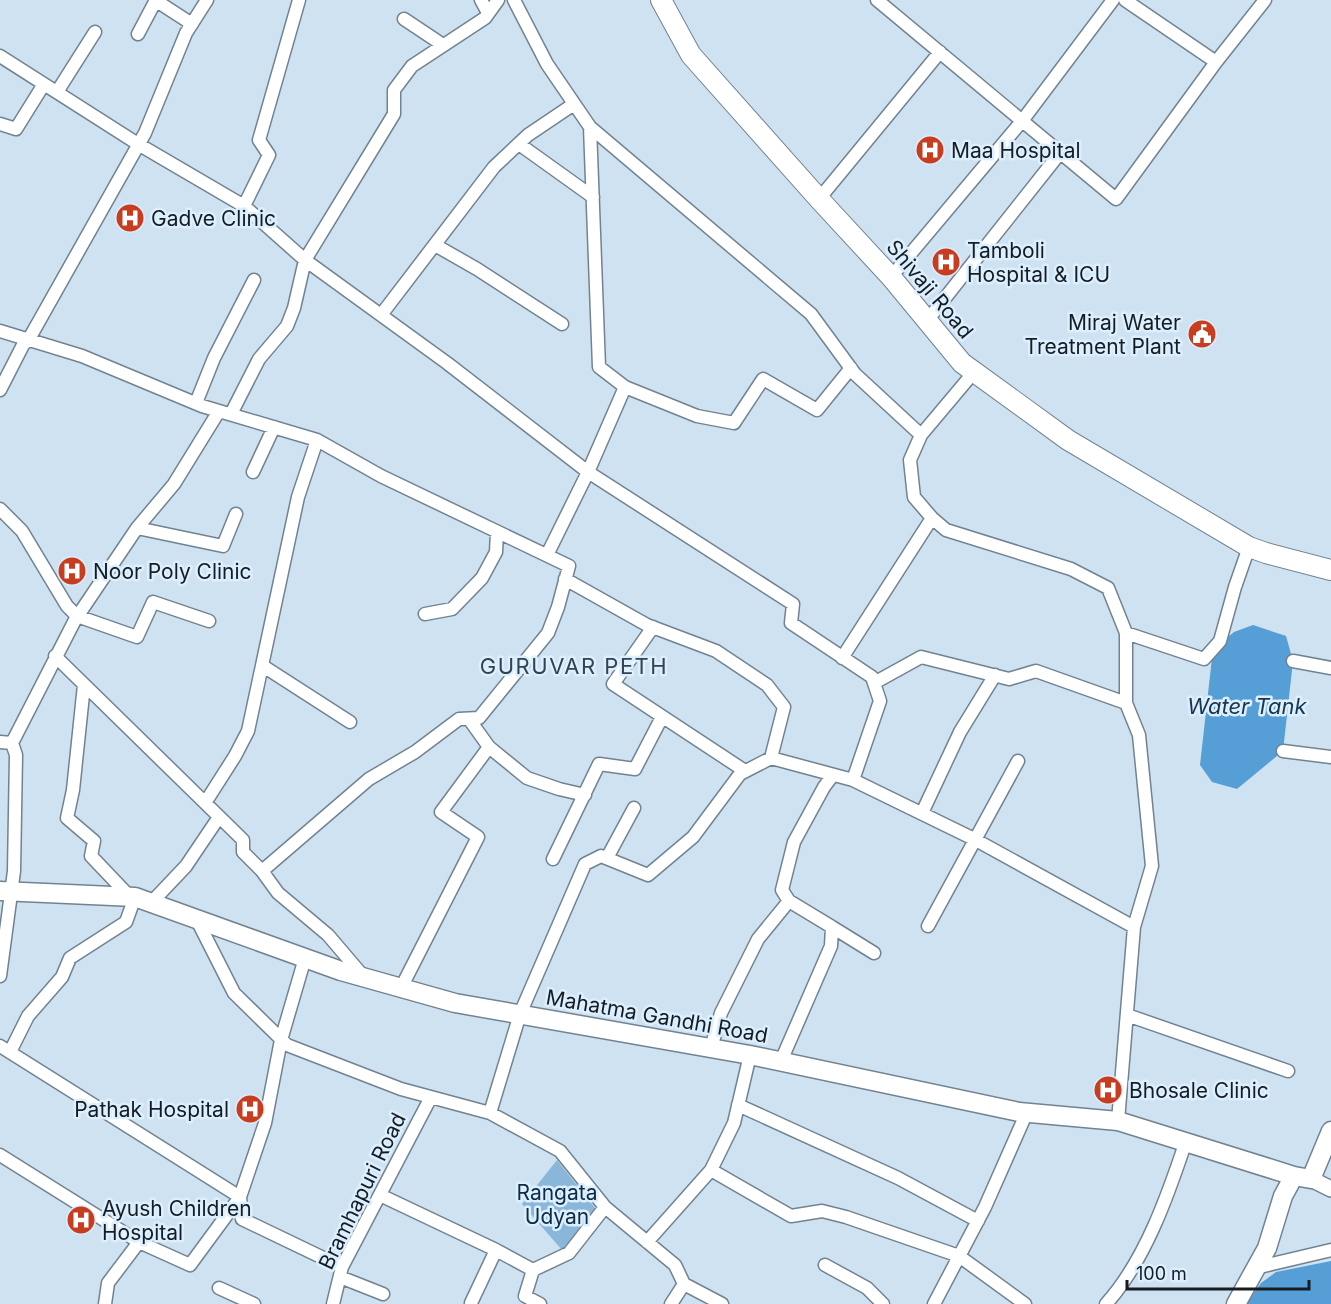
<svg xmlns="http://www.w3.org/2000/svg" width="1331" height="1304" font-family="Inter,sans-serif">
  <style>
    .park { fill: #8ab6da }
    .water { fill: #569ed6 }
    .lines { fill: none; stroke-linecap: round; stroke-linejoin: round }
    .minor-casing { stroke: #718290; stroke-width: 15 }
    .tertiary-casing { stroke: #718290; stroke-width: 18 }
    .secondary-casing { stroke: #718290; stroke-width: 21 }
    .primary-casing { stroke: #718290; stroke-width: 22 }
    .minor { stroke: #fff; stroke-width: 12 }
    .tertiary { stroke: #fff; stroke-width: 15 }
    .secondary { stroke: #fff; stroke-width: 18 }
    .primary { stroke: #fff; stroke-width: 20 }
    .labels { text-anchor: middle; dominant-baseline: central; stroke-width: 5; stroke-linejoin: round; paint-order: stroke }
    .poi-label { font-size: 21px; fill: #161d22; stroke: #dcefff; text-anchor: start }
    .street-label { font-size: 21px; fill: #161d22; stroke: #dcefff }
    .park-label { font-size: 21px; fill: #0d2c43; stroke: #dcefff }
    .neighbourhood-label { font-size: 22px; letter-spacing: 1.5px; fill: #344350; stroke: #dcefff }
    .water-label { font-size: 22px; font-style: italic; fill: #18374f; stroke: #dcefff }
  </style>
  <rect width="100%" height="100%" fill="#cfe2f1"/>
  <path class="park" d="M557,1160L595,1208L562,1250L522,1204Z"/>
  <path class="water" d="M1253,625L1286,636L1293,661L1283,751L1237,789L1212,782L1200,765L1213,649L1234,632Z
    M1331,1261V1304H1246L1261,1283L1276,1272Z"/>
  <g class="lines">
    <g class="minor-casing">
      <path id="minor" d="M155,0L192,24
        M481,0L488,13
        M514,0L547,64L590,127L811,314L855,374L921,435L910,460L914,497L932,518L946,530L1071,569L1108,588L1126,633V703L1139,735L1152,866L1134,927L1118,1121
        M877,0L1116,199L1216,62L1265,0
        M1125,0L1216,62
        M404,19L443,45
        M138,34L156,0
        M0,56L138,144L244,206L305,260L447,363L588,472L793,604L791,623L872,677L880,701L853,780L974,839L1134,927
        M57,92L95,32
        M0,124L16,129L44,84
        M590,127L599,367L625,387L697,416L734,423L763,379L817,410L851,368
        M519,144L593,197
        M819,199L940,52
        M244,206L269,155L259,140L299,0
        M435,245L477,269L562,324
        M891,277L1022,121L1113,0
        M381,315L494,167L528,135L574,104
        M926,322L1060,153
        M0,331L82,356L202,406L317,440L381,476L569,566L558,607L548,633L479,718L459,719L415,752L369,779L262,871
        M0,390L23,345L29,339L145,133L186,33L207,0
        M196,403L214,358L254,280
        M231,414L259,359L287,326L294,308L305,260L394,114V90L412,66L485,18L498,0
        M921,435L974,372
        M253,472L274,427
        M0,509L22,531L67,606L77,616L137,637L153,602L209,621
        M137,528L223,546L236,514
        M547,555L588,472L625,387
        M565,579L647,625L716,651L767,685L784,707L771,758
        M425,614L452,609L482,578L496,552L497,532
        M653,627L613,684L745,771
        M1126,633L1204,659L1220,641L1235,587L1249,547
        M55,656L243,840V852L262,871L278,893L328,935L363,976
        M842,658L932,518
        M1293,661L1331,668
        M263,666L350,722
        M874,683L921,657L1009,679L1036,671L1126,703
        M84,685L73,790L67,818L94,841L91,856L130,897
        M469,719L489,747L527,778L559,789L585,795
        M0,742L12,743L16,755L14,871L0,976
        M12,743L75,620L137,528L174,484L219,411
        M1283,751L1331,757
        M205,803L235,756L248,731L298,497L317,440
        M922,813L960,732L995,675
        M607,858L634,808
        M553,859L599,764L635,769L662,717
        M150,904L186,866L219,817
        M197,920L234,993L287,1045L401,1089L490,1113L560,1151L605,1207L675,1265L684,1284L722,1304
        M928,926L1018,761
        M832,927L874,953
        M401,988L478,837L441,812L489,747
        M1127,1015L1288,1071
        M0,1046L240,1197L242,1219L342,1267
        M711,1048L721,1013L758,939L789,901L782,890L794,842L824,787L833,775
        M10,1052L28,1016L62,977L70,958L126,922L135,897
        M781,1061L831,946L832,927L789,901
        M738,1105L898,1178L978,1221
        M490,1113L520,1014L585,864L601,856L648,875L693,837L740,774L771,758L853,780
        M0,1155L139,1242L190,1265L240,1197L265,1123L281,1040L305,958
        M711,1170L791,1216L822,1211L846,1217L959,1256L1025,1304
        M380,1195L496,1250L533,1270
        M647,1242L711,1170L734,1123L750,1055
        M825,1265L867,1288L883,1304
        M1255,1268L1331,1250
        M340,1277L383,1294
        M219,1288L254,1304
        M471,1303L496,1250
        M105,1304L108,1283L139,1242
        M333,1304L342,1267L431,1097
        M540,1304L525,1296L533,1270L569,1253L605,1207
        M671,1304L684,1284
        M934,1304L985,1207L1027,1112
        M1106,1304C1145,1261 1168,1195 1186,1141"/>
    </g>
    <g class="tertiary-casing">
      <path id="tertiary" d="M1311,1179L1331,1189"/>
    </g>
    <g class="secondary-casing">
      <path id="secondary" d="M0,891L135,897L341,971L455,1003L750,1055L1019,1112L1118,1121L1294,1176L1311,1179L1331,1131
        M1236,1304L1267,1248L1283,1196L1294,1176"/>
    </g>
    <g class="primary-casing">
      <path id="primary" d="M661,0L691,55L819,199L891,277L962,363L1068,440L1249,547L1266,553L1331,570"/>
    </g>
    <use href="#minor" class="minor"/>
    <use href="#tertiary" class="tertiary"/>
    <use href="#secondary" class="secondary"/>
    <use href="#primary" class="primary"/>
  </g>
  <defs>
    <g id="hospital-disc" transform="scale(1.5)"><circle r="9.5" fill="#c83d1f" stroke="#dcefff"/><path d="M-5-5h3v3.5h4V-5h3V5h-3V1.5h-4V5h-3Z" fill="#fff"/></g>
    <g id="civic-disc" transform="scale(1.5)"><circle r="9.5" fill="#c83d1f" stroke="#dcefff"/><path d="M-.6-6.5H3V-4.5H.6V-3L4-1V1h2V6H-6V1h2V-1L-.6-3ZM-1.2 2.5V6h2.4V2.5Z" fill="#fff"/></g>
  </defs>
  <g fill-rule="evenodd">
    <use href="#hospital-disc" x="930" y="150"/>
    <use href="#hospital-disc" x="130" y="218"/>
    <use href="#hospital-disc" x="946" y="262"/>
    <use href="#civic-disc" x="1202" y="334"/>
    <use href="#hospital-disc" x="72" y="571"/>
    <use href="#hospital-disc" x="1108" y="1090"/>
    <use href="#hospital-disc" x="250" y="1109"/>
    <use href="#hospital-disc" x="81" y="1220"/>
  </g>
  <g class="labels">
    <g class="poi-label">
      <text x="951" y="150">Maa Hospital</text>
      <text x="151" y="218">Gadve Clinic</text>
      <text x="967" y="250">Tamboli<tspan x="967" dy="24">Hospital &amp; ICU</tspan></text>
      <text x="1181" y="322" text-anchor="end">Miraj Water<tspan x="1181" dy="24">Treatment Plant</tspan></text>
      <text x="93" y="571">Noor Poly Clinic</text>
      <text x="1129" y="1090">Bhosale Clinic</text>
      <text x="229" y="1109" text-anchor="end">Pathak Hospital</text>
      <text x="102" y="1208">Ayush Children<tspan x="102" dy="24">Hospital</tspan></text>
    </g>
    <g class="street-label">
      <text transform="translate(930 289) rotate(50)">Shivaji Road</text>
      <text transform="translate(657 1016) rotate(10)">Mahatma Gandhi Road</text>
      <text transform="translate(362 1191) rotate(-64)">Bramhapuri Road</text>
    </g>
    <g class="park-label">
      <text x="557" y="1192">Rangata<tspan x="557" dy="24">Udyan</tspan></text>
    </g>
    <g class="neighbourhood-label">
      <text x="574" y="666">GURUVAR PETH</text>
    </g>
    <g class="water-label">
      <text x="1247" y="706">Water Tank</text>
    </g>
  </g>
  <path d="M1127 1280v9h182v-9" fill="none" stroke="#161d22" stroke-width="3"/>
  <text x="1136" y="1280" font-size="18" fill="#161d22" stroke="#dcefff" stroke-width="4.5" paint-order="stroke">100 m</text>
</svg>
